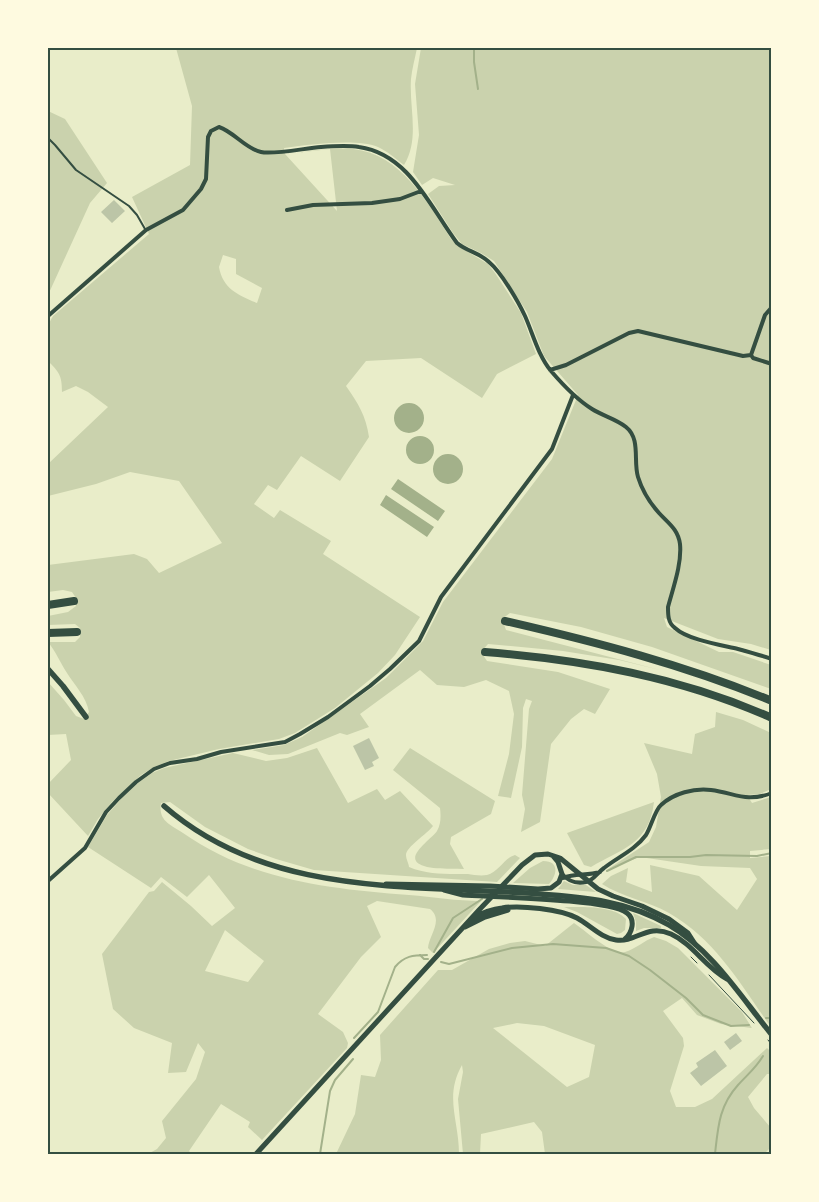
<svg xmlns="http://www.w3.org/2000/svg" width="819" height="1202" font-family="'Noto Sans',sans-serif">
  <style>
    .green { fill: #cad2ad; fill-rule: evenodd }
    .water { fill: #a3b18a }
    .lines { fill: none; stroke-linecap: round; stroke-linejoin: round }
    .stream { stroke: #a3b18a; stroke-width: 2 }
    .building { fill: #bcc5a7 }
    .path { stroke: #344e41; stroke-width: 1 }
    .service { stroke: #344e41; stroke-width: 2 }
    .minor { stroke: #344e41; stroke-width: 4 }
    .tertiary { stroke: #344e41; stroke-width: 5 }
    .secondary { stroke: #344e41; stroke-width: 5.5 }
    .motorway { stroke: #344e41; stroke-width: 8 }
    .neatline { fill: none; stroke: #344e41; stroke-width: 2 }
  </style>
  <rect width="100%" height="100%" fill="#e9edc9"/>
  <path class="green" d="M176,48H417C415,58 412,69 411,79C409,108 420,139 404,165C396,159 387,151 378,147C355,138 308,145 284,148L285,154C307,152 330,147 353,149C401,154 428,203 451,239L458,246L488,264L495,273L521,313L536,354L497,374L482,398L421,358L366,361L346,386C358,403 366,416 369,437L340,481L301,456L277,490L268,485L254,504L274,518L280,510L331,541L323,554L420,617L395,655L378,673L335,708L295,733L279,739L219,749L169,761L154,767L141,775L112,802L98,819L88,836L48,793V784L71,760L66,734L48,735V682L64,700L76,716L84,719L89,712C86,696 75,686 67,673C60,662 56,652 48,642H75L80,637V628L75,624L48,625V616L68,612L76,606V598L72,592L63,590L48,592V565L134,554L147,559L159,573L222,543L179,481L130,472L96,484L48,496V464L108,407L88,392L76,386L62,392C62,375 59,372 48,361V325L53,316L149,234L132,197L190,165L192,106ZM330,149L337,211L285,154ZM223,255L236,259V274L262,288L257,303C238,295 223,289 219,267Z
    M421,48H771V650L751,644L718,639L664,618L667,627L719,652H733L771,665V689L652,647L581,627L510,613L502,619L506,630L660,670L619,660L563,651L488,644L481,652L487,661L558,672L610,689L595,714L584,709L571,719L551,744L540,822L521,832L525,809L522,795L529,709L532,701L526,699L523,708L522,747L511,798L498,796L509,754L514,714L509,691L486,680L464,687L437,685L420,670L360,714L369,727L347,735L340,733L288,754L269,755L252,750L284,745L302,737L386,678L423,641L443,602L552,459L578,395L544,356L527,312L494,261L481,253L462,244L453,233L428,194L439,186L455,185L433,178L422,185L413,172L419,135L415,84Z
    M48,111L65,119L107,183L90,203L48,295Z
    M716,712L743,720L771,733V789L760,794L747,795L752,803L771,797V849L750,851V858L771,856V1027C740,984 717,941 669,913C648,901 622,897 602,884L611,876L628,868L626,882L652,892L650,865L699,876L737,910L757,879L750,868L701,866L640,857L608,869L649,842L656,827L661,797L657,774L644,743L692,754L695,734L715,727Z
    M317,748L348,803L377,789L385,800L400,791L433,826C427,834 406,847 406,855C406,859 409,864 409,867C428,875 448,874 468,874C473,875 481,876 487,875C499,872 504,858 515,855L520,858L497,882L314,870L276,859L248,849L205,827L170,802L161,803C158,821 170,824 183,833C250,880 329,889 409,895C433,897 457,901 481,901L433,953L428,948C429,935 444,920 430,909L377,901L367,906L381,937L361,957L318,1014L343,1032L348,1043L347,1048L262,1140L248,1127L250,1122L221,1104L189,1151L192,1154H148L157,1149L166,1138L162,1121L196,1079L205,1052L198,1043L186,1072L168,1073L172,1043L134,1028L113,1009L102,954L149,892L154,891L162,882L191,906L212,926L235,908L209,875L187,897L161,877L151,888L88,847L107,815L121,799L138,783L152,773L164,768L233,753L266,761L287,758ZM225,930L264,961L248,982L205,971Z
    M410,748L495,801L491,814L451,837L450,844L464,869C451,868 436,870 424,866C400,859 432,839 437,831C441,824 441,816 440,808L393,770Z
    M654,802C649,844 623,848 591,867L584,865L567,833Z
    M543,861C560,861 557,875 549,884L513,883L530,868Z
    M564,881L573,885H586L596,892L558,889Z
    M564,907C581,907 614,905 626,919L625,930L621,933L617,934L577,912Z
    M633,913L661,926V928H644L636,931V922Z
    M574,923C585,930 612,956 625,952C635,949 644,941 654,937L666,941L678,948L742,1012L752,1028L721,1024L697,1015L682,998L663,1011L683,1038L684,1046L670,1091L676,1107H695L712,1099L767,1048L771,1052V1074H767L748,1097L754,1108L771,1128V1147L764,1154H545L542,1132L534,1122L481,1134L480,1154H463L458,1099L463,1072L462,1065C444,1097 459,1120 459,1154H336L355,1114L361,1075L375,1077L381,1060L380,1035L438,970H452L489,949L510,943L525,941L545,946ZM517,1023L544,1026L595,1045L589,1077L567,1087L493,1028Z"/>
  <path class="water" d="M394 418a15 15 0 1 1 30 0a15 15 0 1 1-30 0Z
    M406 450a14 14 0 1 1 28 0a14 14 0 1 1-28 0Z
    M433 469a15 15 0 1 1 30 0a15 15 0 1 1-30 0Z
    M398,479L445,511L438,521L391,489Z
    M386,495L434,527L427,537L380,505Z"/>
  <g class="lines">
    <path class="stream" d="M474,48V62L478,89
      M607,871L636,857H690L706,855L757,856L772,853
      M434,952L453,918L482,899
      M420,955L424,959H428
      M441,962L449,964L512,948L553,944L606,948L629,956L650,970L686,998L703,1015L731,1026L749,1025
      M766,1018H772
      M354,1038L378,1012L395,967C404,956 413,955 427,955
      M320,1154L330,1091L335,1080L353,1059
      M715,1154C718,1127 719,1106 738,1085C747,1075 756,1068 763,1056"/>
  </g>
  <path class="building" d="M114,200L125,211L112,223L101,212Z
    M369,738L379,758L372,762L374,766L365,770L353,746Z
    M736,1033L742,1041L730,1050L724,1042Z
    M715,1050L727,1066L701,1086L690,1073L698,1067L696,1063Z"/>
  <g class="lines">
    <path class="path" d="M691,957L697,963
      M709,975L754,1023
      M768,1040L772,1045"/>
    <path class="service" d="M48,138L55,145L76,170L129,206L137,215L145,229"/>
    <path class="minor" d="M287,210L313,205L372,203L400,199L421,191
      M48,316L146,230L183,210L201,189L206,179L208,137L211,131L219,127C234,132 246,149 261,152C273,155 306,148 321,147C334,146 347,145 359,147C409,154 430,207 457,243C466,251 480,253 489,262C501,272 518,301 525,316C533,334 538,355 551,371C563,385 576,399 592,409C603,416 616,419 626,427C641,439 633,461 638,477C642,490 650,503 659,513C668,523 678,529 680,544C682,564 673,588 668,607C668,615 668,623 675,628C688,640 721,645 738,649C749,652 760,655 772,659
      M751,355L765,315L772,307
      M751,355L753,358L772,364
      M550,370L566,365L629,333L638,331L743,356L751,355
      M562,874C568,881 576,884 586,882C594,880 597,873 604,868C618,857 635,850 646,835C651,827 655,810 661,805C674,793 694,788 711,790C735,793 746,803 772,793
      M563,878C575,873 587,876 600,872
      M48,881L85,848L106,812L119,798L136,782L154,769L170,763L197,759L221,752L285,742L300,734L328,717L370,686L390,669L419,641L441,597L552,449L573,395"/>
    <path class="tertiary" d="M386,884L490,886L538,889L551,888L559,882L562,874L558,862L553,856
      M444,890L463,895C492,897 610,899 627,913C636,920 632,933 625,939
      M473,918C482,913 492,909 502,908C520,905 560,909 577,918C590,925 601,938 616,940C636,943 647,923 671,934C693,944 705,967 727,979
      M465,927L485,917L508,910
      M256,1154L479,910L522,865L535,855L548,854L560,858L598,889L613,896L642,906L669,919L688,933L695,944"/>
    <path class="secondary" d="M48,669L63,686L86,717
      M164,806C266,895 401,885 527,893C577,897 625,899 669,925C712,950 741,997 772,1035"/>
    <path class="motorway" d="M48,605L74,601
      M505,621C596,642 685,665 772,701
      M48,633L77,632
      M485,652C584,660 680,677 772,718"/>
  </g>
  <rect width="819" height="1202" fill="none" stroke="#fefae0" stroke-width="98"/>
  <rect x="49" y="49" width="721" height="1104" class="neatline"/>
</svg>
